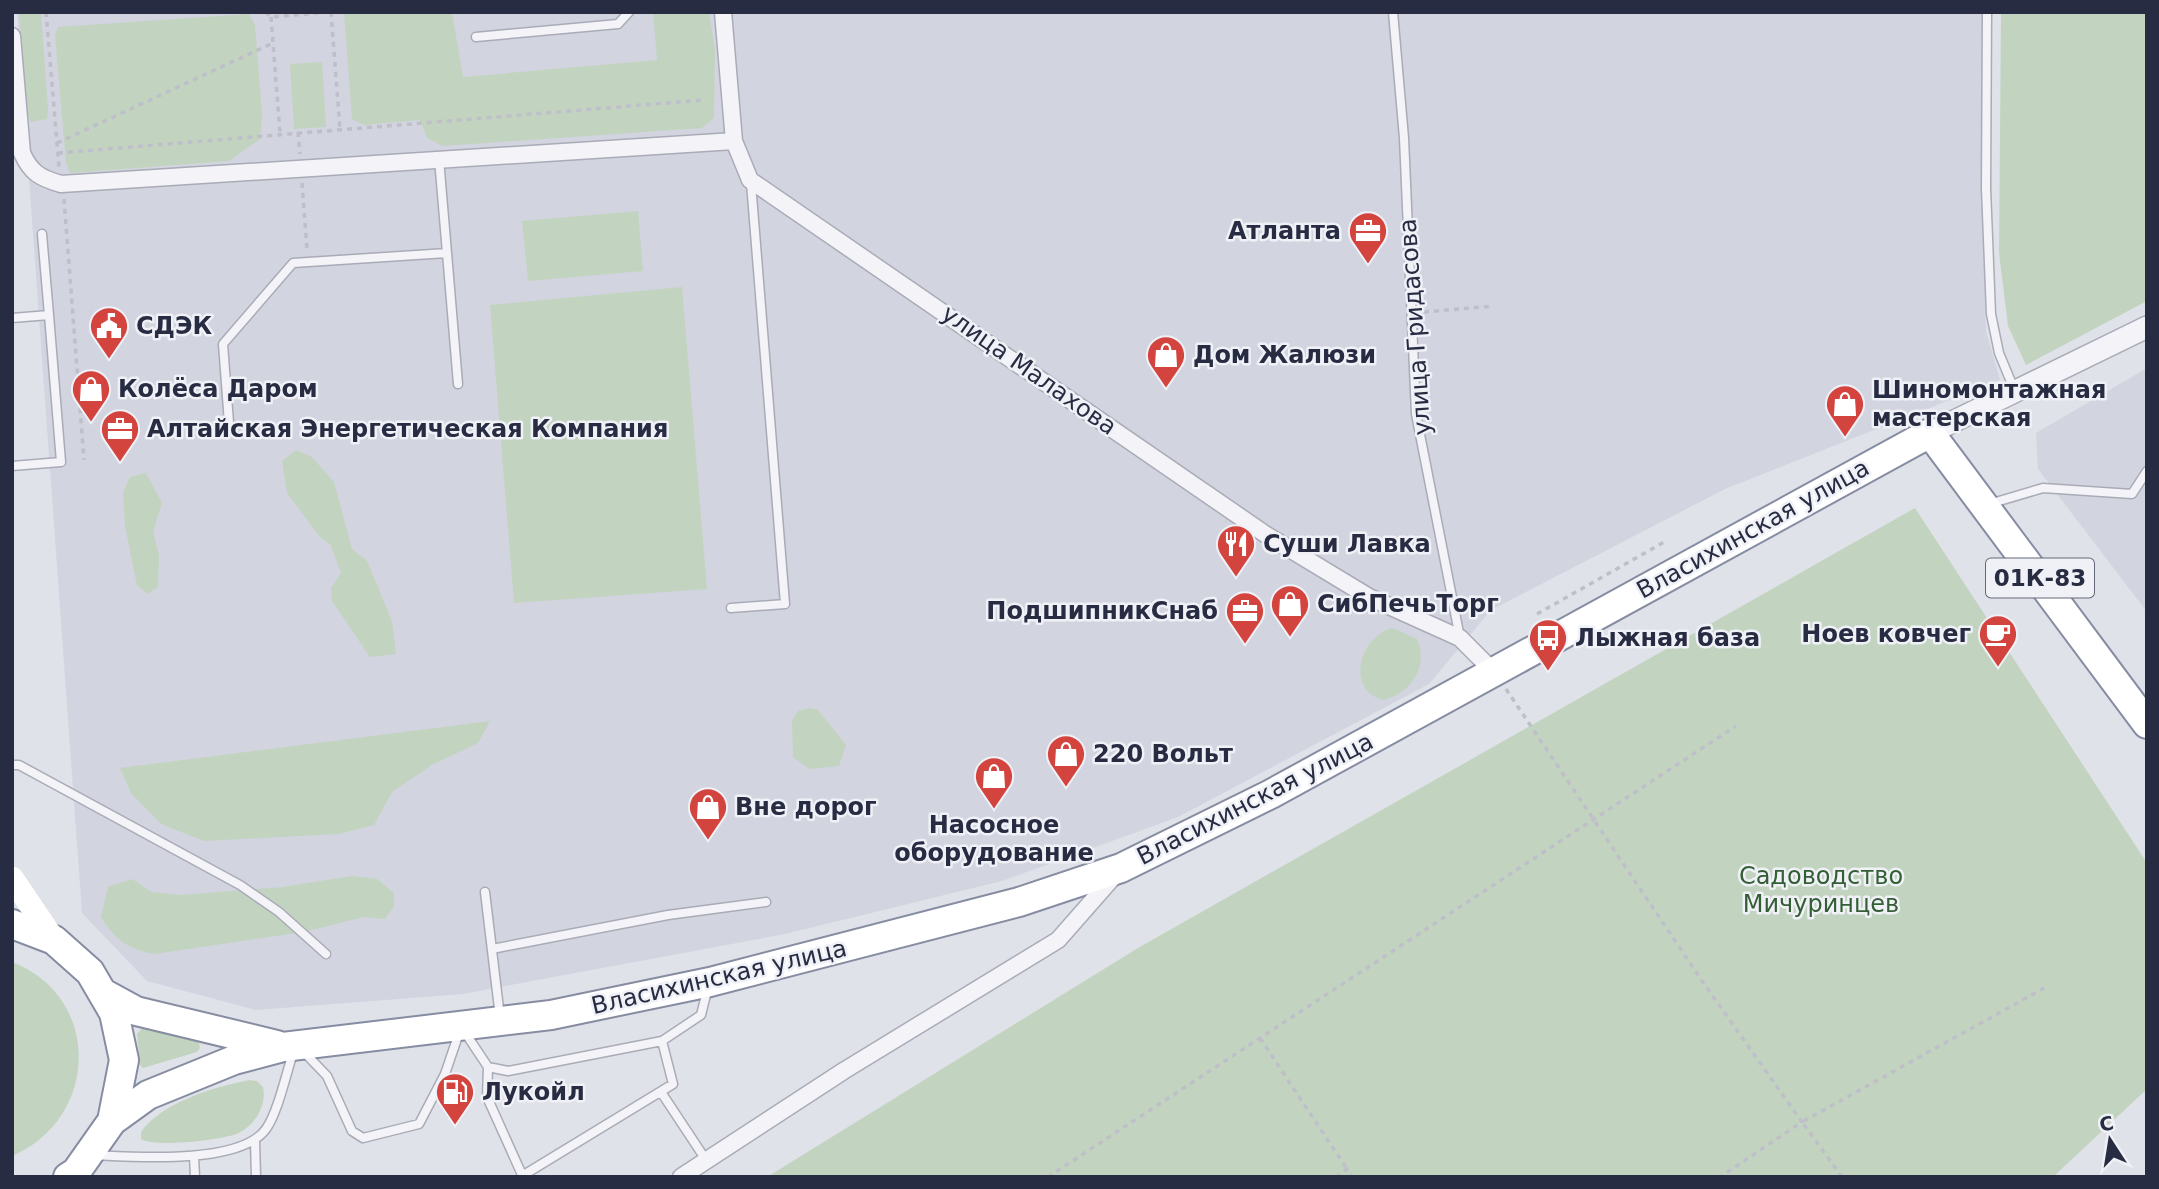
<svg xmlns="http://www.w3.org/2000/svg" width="2159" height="1189" font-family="'DejaVu Sans',sans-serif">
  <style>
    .built { fill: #d2d4df }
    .green { fill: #c2d4c0 }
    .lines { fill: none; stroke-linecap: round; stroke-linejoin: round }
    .service-casing { stroke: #a9abb7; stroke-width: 11 }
    .minor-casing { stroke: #a9abb7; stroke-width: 19 }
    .tertiary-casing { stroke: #a9abb7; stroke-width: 24 }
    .trunk-casing { stroke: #868ca1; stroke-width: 32 }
    .path { stroke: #bebfc9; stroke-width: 3.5; stroke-dasharray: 5 5; stroke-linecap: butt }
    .service { stroke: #f3f3f8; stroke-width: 8 }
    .minor { stroke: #f3f3f8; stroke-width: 16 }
    .tertiary { stroke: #f3f3f8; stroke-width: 21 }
    .secondary { stroke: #fff; stroke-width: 23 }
    .trunk { stroke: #fff; stroke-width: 28 }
    .labels { text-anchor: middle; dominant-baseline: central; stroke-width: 5; stroke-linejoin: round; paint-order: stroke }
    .shield { fill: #eff1f7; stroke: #646778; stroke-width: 2 }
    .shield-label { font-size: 23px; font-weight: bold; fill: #282c42 }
    .poi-label { font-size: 24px; font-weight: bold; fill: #282c42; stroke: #eff1f7; text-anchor: start }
    .street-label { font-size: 24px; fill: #282c42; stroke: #eff1f7 }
    .park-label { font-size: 24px; fill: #345e34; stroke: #eff1f7 }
  </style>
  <rect width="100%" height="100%" fill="#e0e2e9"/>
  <path class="built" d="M17,12H1983L1981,132L1986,331L2000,380L1725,489L1491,610L1429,684L1178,817L1002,881L785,934L463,994L256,1010L147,981L82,913Z
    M2147,368V612L2038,469L2036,433Z"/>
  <path class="green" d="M19,12H41L48,109L47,119L31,122L28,116Z
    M344,12H452L463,77L657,60L653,12H709L715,50L714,118L702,128L443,146L427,138L420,120L364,125L352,119Z
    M2001,12H2147V301L2026,365L2008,326L1999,253Z
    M249,14L255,25L262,115L260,139L229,161L70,173L66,163L55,35L58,27Z
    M322,62L326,127L294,129L290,64Z
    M638,211L643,271L528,281L522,221Z
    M682,287L707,589L514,603L490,305Z
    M296,450L312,457L334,482L352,549L367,561L392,621L396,654L370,657L332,601L331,588L341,573L330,544L320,537L287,493L282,461Z
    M146,473L162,503L153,531L159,556L158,587L147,594L137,585L125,526L123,493L130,477Z
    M1915,508L2147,863V1089L2053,1177H767L1138,948Z
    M1392,628L1417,639C1429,666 1412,692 1384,700C1345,691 1359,637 1392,628Z
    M810,708L818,710L846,745L839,766L809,769L793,757L792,720L798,711Z
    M490,721L478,743L432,765L392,792L374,825L338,834L204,841L161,824L131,793L120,768Z
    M352,876L377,879L394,893V906L385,919L364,917L304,932L154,954C128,949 114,939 101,917L108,887L132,879L152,892L180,895L283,887Z
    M12,962C103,997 99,1119 12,1156Z
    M142,1028L198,1038L200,1048L197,1052L143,1068L140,1065L137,1034Z
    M249,1080L257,1081L263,1087C267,1105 255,1125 239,1133C224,1140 154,1148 141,1139V1132C162,1102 215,1087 249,1080Z"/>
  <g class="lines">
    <g class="service-casing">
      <path id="service" d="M1393,12L1404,138L1416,414L1460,638
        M1987,12L1986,188L1991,314L1999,353L2014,389
        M476,37L618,24L629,12
        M42,234L49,315
        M447,253L458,384
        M12,318L49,315L61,462L12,466
        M229,423L223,344L293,263L447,253L439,159
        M1989,504L2043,488L2132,494L2147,471
        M731,608L785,604L751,183
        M12,765H19L240,885L279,912L326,954
        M485,892L500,1017
        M492,949L668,915L766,902
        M464,1031L488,1067L487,1097L523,1177
        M302,1050L327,1076L352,1131L363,1138L419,1124L445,1074L459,1033
        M488,1067L508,1071L662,1041L701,1015L708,987
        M661,1092L706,1160
        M255,1141L256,1177
        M95,1155C135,1157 240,1165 266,1129C278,1112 286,1074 293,1053
        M194,1156L195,1177
        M522,1176L673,1084L662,1041"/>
    </g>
    <g class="minor-casing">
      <path id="minor" d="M723,12L734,141L750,180L1265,534L1369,597L1460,638L1494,672
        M12,36L22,153C31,173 40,178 61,184L734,141
        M681,1177L845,1070L1058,940L1116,874"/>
    </g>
    <g class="tertiary-casing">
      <path id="tertiary" d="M1930,433L2147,327"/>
    </g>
    <g class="trunk-casing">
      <path id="trunk" d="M12,924L54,940L90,972L114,1013L124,1060L112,1121L76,1172L68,1177
        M103,993L136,1011L277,1045
        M112,1121L148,1095L234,1060L283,1047L551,1015L710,982L1019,902L1121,868L1271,794L1930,433L2147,724"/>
    </g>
    <path class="path" d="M46,12L59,167
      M266,12L271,17L330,12
      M331,12L340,129
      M271,17L280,133
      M298,132L300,154
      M57,143L273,43
      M58,153L703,100
      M302,183L307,249
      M64,199L84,460
      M1424,312L1494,306
      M1537,614L1666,541
      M1506,689L1702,981L1802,1122L1720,1177
      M1260,1038L1347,1169
      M1048,1177L1736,726
      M1336,1177L1347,1169L1352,1177
      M1842,1177L1802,1122L2046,987"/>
    <use href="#service" class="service"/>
    <use href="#minor" class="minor"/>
    <use href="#tertiary" class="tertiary"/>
    <path class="secondary" d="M12,878L54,940"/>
    <use href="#trunk" class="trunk"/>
  </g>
  <defs>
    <g id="office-pin" transform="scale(2.0125)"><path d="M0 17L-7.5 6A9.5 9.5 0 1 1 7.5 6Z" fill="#d4443f" stroke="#eff1f7"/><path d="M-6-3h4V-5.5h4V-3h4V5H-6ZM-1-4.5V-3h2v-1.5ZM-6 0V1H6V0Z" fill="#fff"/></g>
    <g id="civic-pin" transform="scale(2.0125)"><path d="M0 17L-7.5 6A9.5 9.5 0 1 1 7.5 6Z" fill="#d4443f" stroke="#eff1f7"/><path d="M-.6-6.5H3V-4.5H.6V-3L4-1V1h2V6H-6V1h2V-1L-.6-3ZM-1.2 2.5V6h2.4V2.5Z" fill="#fff"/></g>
    <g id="shop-pin" transform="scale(2.0125)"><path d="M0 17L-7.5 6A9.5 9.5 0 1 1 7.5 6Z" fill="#d4443f" stroke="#eff1f7"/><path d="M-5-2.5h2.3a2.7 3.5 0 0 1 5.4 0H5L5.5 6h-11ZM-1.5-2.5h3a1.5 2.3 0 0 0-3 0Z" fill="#fff"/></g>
    <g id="restaurant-pin" transform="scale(2.0125)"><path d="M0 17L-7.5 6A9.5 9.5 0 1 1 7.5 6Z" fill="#d4443f" stroke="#eff1f7"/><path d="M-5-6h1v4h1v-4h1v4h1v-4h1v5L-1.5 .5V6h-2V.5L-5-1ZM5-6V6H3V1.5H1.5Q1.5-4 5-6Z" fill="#fff"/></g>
    <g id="cafe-pin" transform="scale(2.0125)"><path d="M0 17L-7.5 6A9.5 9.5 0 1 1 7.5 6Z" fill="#d4443f" stroke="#eff1f7"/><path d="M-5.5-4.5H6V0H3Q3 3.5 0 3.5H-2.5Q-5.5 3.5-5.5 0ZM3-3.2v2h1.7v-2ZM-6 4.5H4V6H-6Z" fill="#fff"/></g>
    <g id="bus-pin" transform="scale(2.0125)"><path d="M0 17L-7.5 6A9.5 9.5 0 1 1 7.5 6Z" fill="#d4443f" stroke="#eff1f7"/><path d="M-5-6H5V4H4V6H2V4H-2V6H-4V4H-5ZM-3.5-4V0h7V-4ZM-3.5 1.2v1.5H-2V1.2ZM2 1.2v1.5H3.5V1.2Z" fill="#fff"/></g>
    <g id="fuel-pin" transform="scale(2.0125)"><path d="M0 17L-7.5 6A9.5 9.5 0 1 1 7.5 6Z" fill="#d4443f" stroke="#eff1f7"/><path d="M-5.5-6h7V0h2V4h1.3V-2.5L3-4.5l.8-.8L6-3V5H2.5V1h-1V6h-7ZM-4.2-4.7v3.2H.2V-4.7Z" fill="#fff"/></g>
  </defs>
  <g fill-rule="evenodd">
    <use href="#office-pin" x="1368" y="231"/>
    <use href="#civic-pin" x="109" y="326"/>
    <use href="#shop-pin" x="1166" y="355"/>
    <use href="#shop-pin" x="91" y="389"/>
    <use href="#shop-pin" x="1845" y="404"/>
    <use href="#office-pin" x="120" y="429"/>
    <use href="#restaurant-pin" x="1236" y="544"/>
    <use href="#shop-pin" x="1290" y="604"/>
    <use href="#office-pin" x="1245" y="611"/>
    <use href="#cafe-pin" x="1998" y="634"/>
    <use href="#bus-pin" x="1548" y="638"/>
    <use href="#shop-pin" x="1066" y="754"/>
    <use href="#shop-pin" x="994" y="776"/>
    <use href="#shop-pin" x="708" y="807"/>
    <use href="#fuel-pin" x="455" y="1092"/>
  </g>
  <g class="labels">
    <rect class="shield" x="1986" y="558.5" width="108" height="39" rx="5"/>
    <g class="shield-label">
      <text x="2040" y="578">01К-83</text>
    </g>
    <g class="poi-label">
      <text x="1341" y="231" text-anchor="end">Атланта</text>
      <text x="136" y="326">СДЭК</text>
      <text x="1193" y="355">Дом Жалюзи</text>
      <text x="118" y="389">Колёса Даром</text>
      <text x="1872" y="390">Шиномонтажная<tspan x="1872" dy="28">мастерская</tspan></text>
      <text x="147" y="429">Алтайская Энергетическая Компания</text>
      <text x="1263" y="544">Суши Лавка</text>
      <text x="1317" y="604">СибПечьТорг</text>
      <text x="1218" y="611" text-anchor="end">ПодшипникСнаб</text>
      <text x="1971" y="634" text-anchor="end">Ноев ковчег</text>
      <text x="1575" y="638">Лыжная база</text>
      <text x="1093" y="754">220 Вольт</text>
      <text x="735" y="807">Вне дорог</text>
      <text x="994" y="825" text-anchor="middle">Насосное<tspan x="994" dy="28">оборудование</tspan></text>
      <text x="482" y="1092">Лукойл</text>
    </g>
    <g class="street-label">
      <text transform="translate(1415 327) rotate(-94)">улица Гридасова</text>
      <text transform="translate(1029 370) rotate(35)">улица Малахова</text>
      <text transform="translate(1753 529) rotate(-29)">Власихинская улица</text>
      <text transform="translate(1255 799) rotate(-27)">Власихинская улица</text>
      <text transform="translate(719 977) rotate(-13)">Власихинская улица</text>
    </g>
    <g class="park-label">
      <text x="1821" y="876">Садоводство<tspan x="1821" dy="28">Мичуринцев</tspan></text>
    </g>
  </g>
  <rect width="2159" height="1189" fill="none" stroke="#282c42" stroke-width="28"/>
  <g transform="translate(2110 1140) rotate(348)" stroke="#eff1f7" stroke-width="5" paint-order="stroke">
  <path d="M0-5L12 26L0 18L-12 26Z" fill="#282c42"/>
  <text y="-10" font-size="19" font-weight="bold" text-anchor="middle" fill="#282c42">С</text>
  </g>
</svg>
